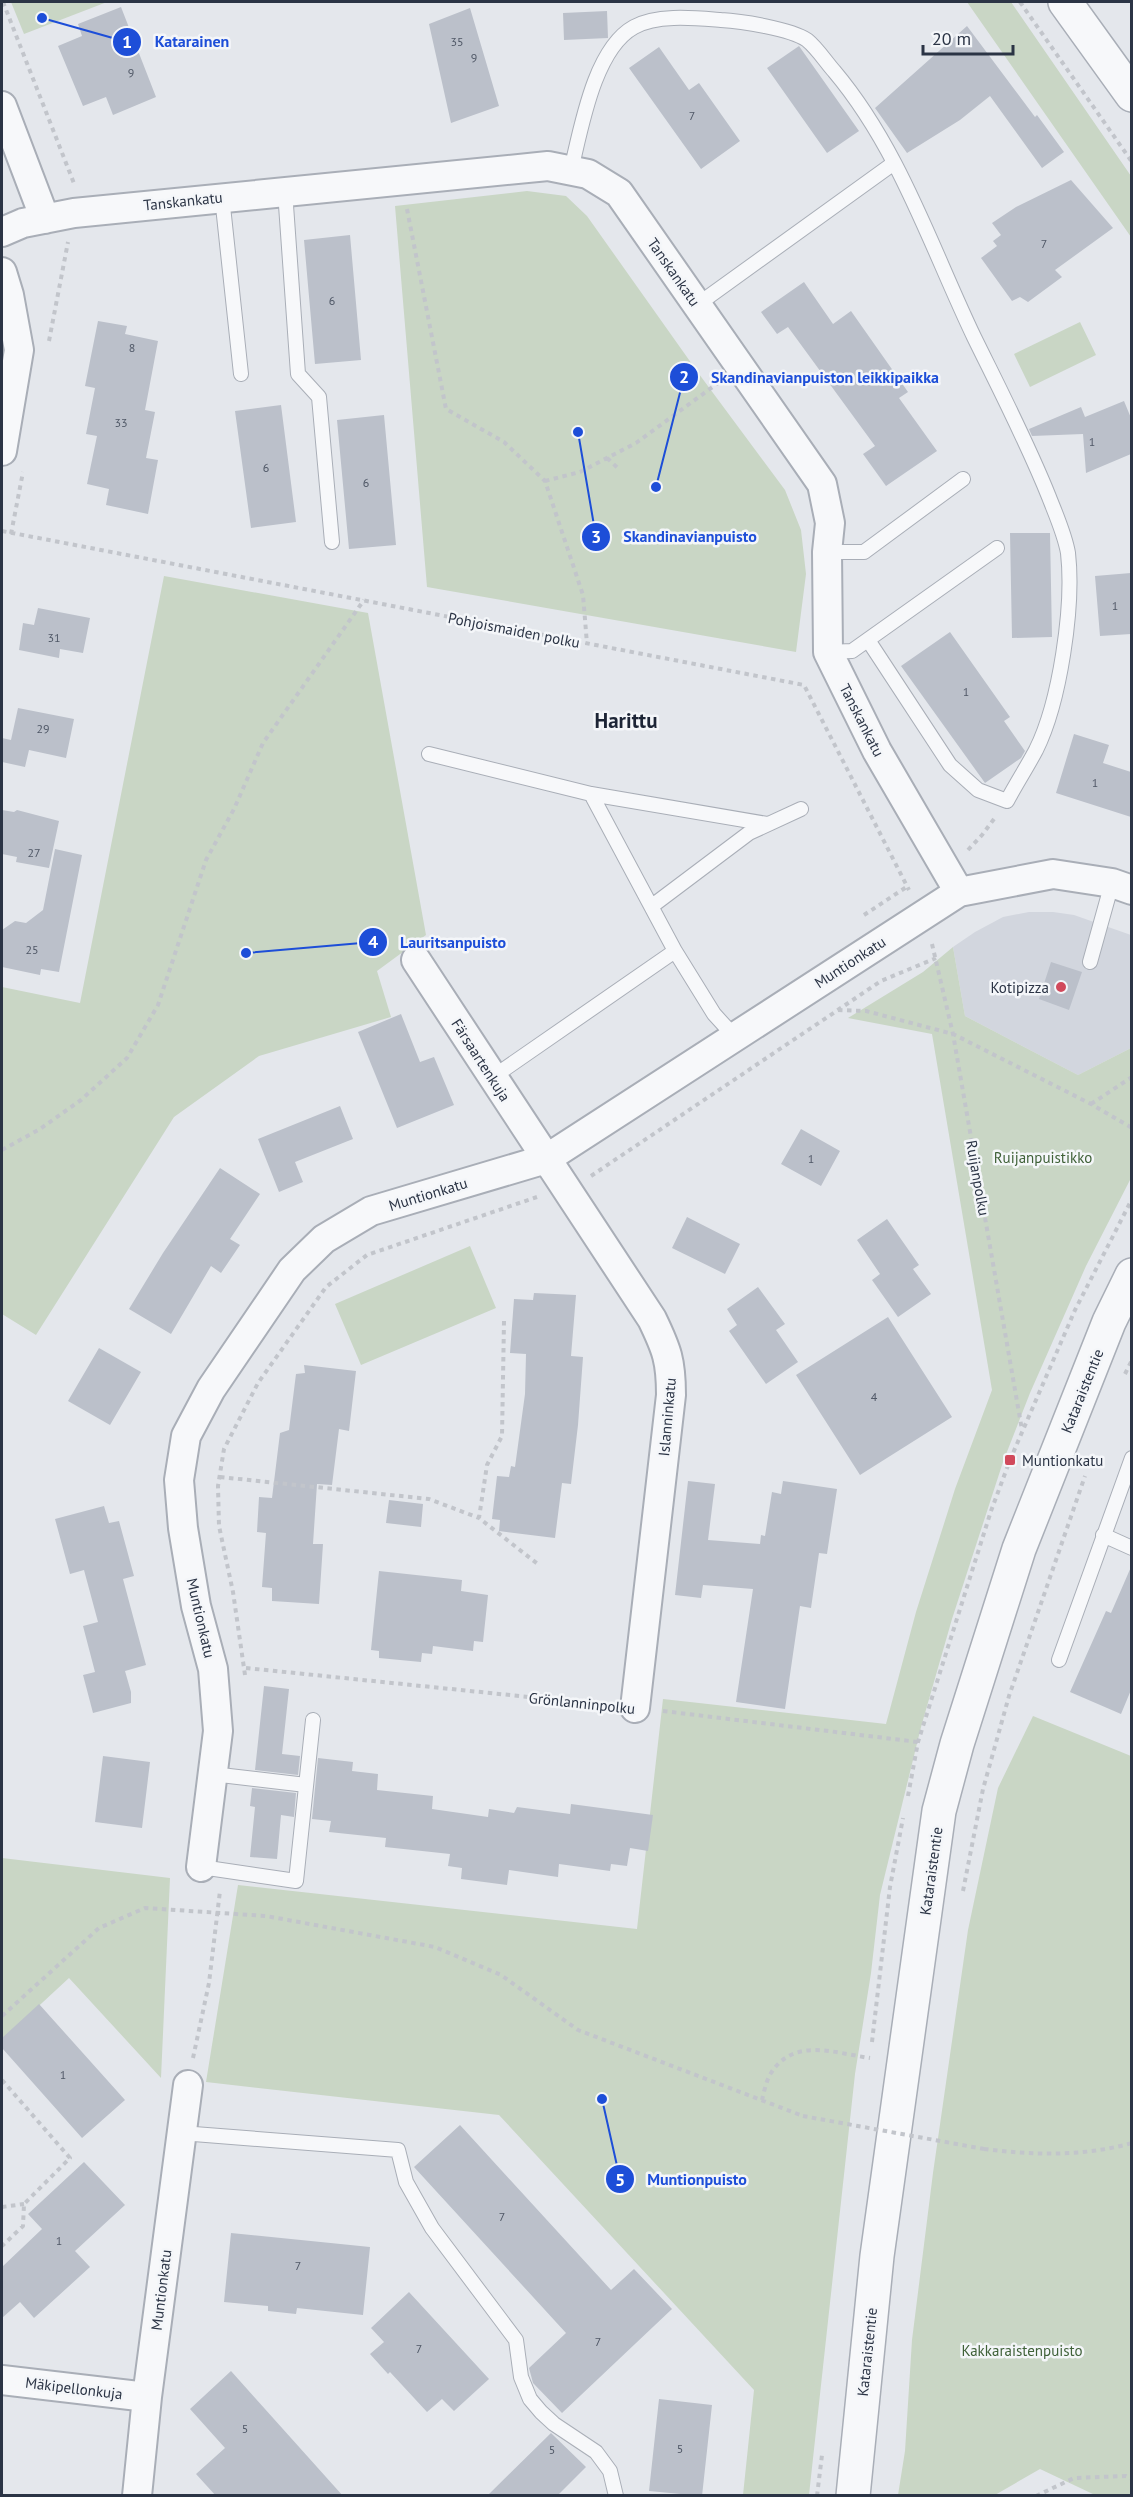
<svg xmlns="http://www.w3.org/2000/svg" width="1133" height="2497" font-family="'PT Sans',sans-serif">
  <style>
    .built { fill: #d2d6de }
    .green { fill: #c9d6c5 }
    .building { fill: #bbc0ca }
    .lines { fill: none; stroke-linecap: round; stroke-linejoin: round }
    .service-casing { stroke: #a9aeb7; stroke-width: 16 }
    .minor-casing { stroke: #a9aeb7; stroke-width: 32 }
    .tertiary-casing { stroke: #a9aeb7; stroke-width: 36 }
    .path { stroke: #c2c5cb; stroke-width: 4; stroke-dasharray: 4.5 4.5; stroke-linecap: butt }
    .service { stroke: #f7f8fa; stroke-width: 14 }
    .minor { stroke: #f7f8fa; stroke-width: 28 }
    .tertiary { stroke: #f7f8fa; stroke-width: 33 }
    .path-bridge { stroke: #c2c5cb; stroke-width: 4; stroke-dasharray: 4.5 4.5; stroke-linecap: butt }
    .poi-dot { fill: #d1495b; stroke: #f4f6f9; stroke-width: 2 }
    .labels { text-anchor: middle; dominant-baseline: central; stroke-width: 5; stroke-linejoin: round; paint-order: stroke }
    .number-label { font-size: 12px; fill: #4f5766 }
    .street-label { font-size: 15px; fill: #2b3445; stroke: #f4f6f9 }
    .poi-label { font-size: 15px; fill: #2b3445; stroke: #f4f6f9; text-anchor: end }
    .park-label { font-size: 15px; fill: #3f6138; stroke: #f4f6f9 }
    .district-label { font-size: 21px; font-weight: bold; fill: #1d2536; stroke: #f4f6f9 }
    .leader { fill: none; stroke: #1d4ed8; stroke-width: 2 }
    .callout-dot { fill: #1d4ed8; stroke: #f4f6f9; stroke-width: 2 }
    .mark-label { font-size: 18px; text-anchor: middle; font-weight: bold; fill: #fff }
    .callout-label { font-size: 16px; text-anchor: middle; font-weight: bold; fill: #1d4ed8; stroke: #f4f6f9; stroke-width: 5; stroke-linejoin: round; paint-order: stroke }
  </style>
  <rect width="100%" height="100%" fill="#e4e7ec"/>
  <path class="built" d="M1029,912H1053L1074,915L1131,935V1048L1078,1075L965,1016L953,947L975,932L1003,917Z"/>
  <path class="green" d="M11,2H107L24,34Z
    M967,2H1011L1131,176V237Z
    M527,191L566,196L587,216L699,374L785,490L801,530L806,574L796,652L427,587L395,206Z
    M1080,322L1096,355L1030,387L1014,354Z
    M164,576L368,613L426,935L377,971L391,1017L259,1056L174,1117L36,1335L2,1314V987L80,1003Z
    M953,947L965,1016L1078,1075L1131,1048V1178L1086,1266L1030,1393L1003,1462L952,1619L921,1727L880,1895L871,1973L855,2074L809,2495H743L754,2390L499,2115L206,2082L238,1885L637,1929L663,1699L886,1724L916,1612L955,1489L992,1390L932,1034L848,1018L923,972Z
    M470,1246L496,1308L361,1365L335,1304Z
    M1033,1716L1131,1756V2495H1095L1040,2469L995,2495H898L905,2451L912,2340L933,2173L968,1930L998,1788Z
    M2,1858L170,1878L161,2078L69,1978L2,2040Z"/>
  <path class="building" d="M121,7L156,97L113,115L106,97L83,106L58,46L82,36L78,24Z
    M470,8L499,106L451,123L429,24Z
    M607,11L608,38L564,40L563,13Z
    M967,26L1035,117L1037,115L1064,152L1042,168L990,96L960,120L907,153L875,108Z
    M799,46L859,131L827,153L767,68Z
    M659,47L689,90L699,83L740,141L701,169L629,68Z
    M1071,180L1113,228L1055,270L1062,277L1028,302L1020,297L1012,301L981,258L997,246L993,241L1001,235L992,223L1016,207Z
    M350,235L361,360L315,364L304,240Z
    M804,282L833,324L851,311L908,392L899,398L937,451L886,486L863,454L875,446L788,327L777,334L761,312Z
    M98,321L127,326L125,334L158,341L145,410L155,412L146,458L158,460L148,514L106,505L109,489L87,484L97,436L86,434L95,388L85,386Z
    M1124,401L1131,418V454L1086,473L1083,434L1032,436L1029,429L1081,407L1085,417Z
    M281,405L296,522L251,528L235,411Z
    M384,415L396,545L349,549L337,420Z
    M1010,533H1050L1052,637L1012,638Z
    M1131,573V634L1100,636L1095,576Z
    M38,608L90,618L83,653L60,649L59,658L19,650L23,623L34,625Z
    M950,632L1010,717L1004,721L1025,751L1021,758L985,783L901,666Z
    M18,708L74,719L66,758L29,750L25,767L2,762V738L11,740Z
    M1074,734L1109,745L1103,763L1131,772V817L1056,793Z
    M2,810L14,812L17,810L59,821L49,868L16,862L17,857L2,854Z
    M55,849L82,855L59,972L41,969L40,975L2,967V930L15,921L26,923L43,910Z
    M1051,962L1082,972L1069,1010L1039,999Z
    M401,1014L420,1062L434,1057L454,1105L397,1128L358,1032Z
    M340,1106L353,1139L295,1162L303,1182L279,1192L258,1139Z
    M801,1129L840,1151L821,1186L781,1164Z
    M220,1168L260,1194L230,1239L240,1245L221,1273L211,1266L171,1334L129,1309L163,1253Z
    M687,1217L740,1244L725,1274L672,1248Z
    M887,1219L919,1265L913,1269L931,1294L898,1317L872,1280L880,1274L857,1240Z
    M758,1287L785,1324L776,1330L798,1362L766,1384L729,1331L737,1325L727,1309Z
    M534,1293L576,1295L571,1356L583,1357L578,1425L571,1484L562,1483L555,1538L499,1531L500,1520L492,1519L497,1476L509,1477L511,1466L515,1467L525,1394L526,1354L510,1353L514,1299L533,1300Z
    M888,1317L952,1417L860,1475L796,1375Z
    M99,1348L141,1372L110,1425L68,1401Z
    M304,1365L356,1371L349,1431L339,1429L332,1485L317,1484L313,1544H323L319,1604L272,1601V1588L262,1587L266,1533L257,1532L259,1497L272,1498L280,1433L289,1430L296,1374L305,1373Z
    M688,1481L715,1484L708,1540L760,1544L761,1535L765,1536L772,1492L781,1494L783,1481L837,1489L827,1554L819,1553L811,1608L800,1606L785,1709L736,1702L753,1589L703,1585L701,1598L675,1595Z
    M389,1500L423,1504L421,1527L386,1523Z
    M104,1506L109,1523L119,1521L134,1576L123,1579L146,1665L125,1671L131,1692V1703L93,1713L83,1675L95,1672L83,1626L98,1622L84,1570L70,1574L55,1519Z
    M1131,1567V1690L1121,1714L1070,1692L1106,1611L1111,1613Z
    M379,1571L462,1580L461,1591L488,1595L483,1642L474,1641L473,1651L433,1646L432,1654L422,1653L421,1662L379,1658V1651L371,1650Z
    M264,1686L289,1689L282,1754L300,1756L298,1775L255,1770Z
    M103,1756L150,1762L142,1828L95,1822Z
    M318,1758L353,1762L352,1771L378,1774L377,1790L433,1796L432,1809L488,1817L489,1809L514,1813L517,1807L570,1814L571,1804L653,1815L648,1851L630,1848L627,1866L611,1864L610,1871L559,1864L558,1877L509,1870L507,1885L461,1879L462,1868L448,1866L450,1854L385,1847L386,1838L329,1832L331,1821L312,1819Z
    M252,1788L296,1793L294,1817L281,1815L277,1859L250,1857L255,1807L250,1806Z
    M39,2004L125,2100L82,2138L2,2048V2038Z
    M460,2125L611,2290L634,2269L672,2309L562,2413L533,2383L529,2368L566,2333L414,2167Z
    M84,2162L125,2205L75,2251L90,2267L34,2318L20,2302L2,2318V2267L42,2229L28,2214Z
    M231,2233L370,2247L363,2315L297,2308L296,2314L268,2311V2306L224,2302Z
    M409,2292L489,2379L454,2411L442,2399L427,2412L390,2372L388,2374L370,2354L384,2342L371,2328Z
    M231,2371L343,2496H216L196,2474L225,2448L190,2409Z
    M659,2399L712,2405L702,2496L649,2491Z
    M551,2433L586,2467L557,2496H487Z"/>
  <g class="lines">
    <g class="service-casing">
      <path id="service" d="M571,170C581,129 594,49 634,27C657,14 695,18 721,20C741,21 791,29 807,40C817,48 826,62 834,71C899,148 931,247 974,337C1000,390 1027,442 1049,497C1056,515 1065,535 1068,553C1074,606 1060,702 1036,750C1027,767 1016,784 1007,801L978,790L950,765L868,640
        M285,191L298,374L319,397L332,542
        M222,197L241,374
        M697,305L894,163
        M827,552H864L963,479
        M828,652L852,651L997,548
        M429,754L591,794L767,824
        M591,794L675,951
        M652,906L749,833L801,809
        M1090,962L1112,883
        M493,1077L675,951L714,1014L735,1037
        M1103,1535L1132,1548
        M1059,1660L1132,1458
        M212,1774L306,1785
        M201,1867L296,1881L313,1720
        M181,2133L398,2150L406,2182L432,2228L516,2340L521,2377L530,2399L541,2412L554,2424L596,2452L610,2471L616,2496"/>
    </g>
    <g class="minor-casing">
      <path id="minor" d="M2,106L45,219
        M2,232L23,223L74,213L548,166L588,174L619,193L822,484L830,523L827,552L828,652L877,751L959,892
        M2,272L9,295L19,350L2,451
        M416,960L652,1319C667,1350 671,1361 671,1395L635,1708
        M201,1867L218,1731L213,1669L196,1606L183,1528L179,1480L186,1436L211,1389L292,1270L324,1239L371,1211L546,1159L959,892L1053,874L1112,883L1132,890
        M2,2380L147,2397
        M137,2496L147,2397L188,2085"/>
    </g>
    <g class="tertiary-casing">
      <path id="tertiary" d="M1065,2L1132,95
        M853,2496L877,2256L939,1811L957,1744L1019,1549L1109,1322L1132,1275"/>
    </g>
    <path class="path" d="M3,2L75,186
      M1020,2L1132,162
      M407,209L446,409L504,442L545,481L583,595L587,644
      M49,341L68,242
      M607,458L620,470
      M545,481L580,472L636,443L718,383
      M2,531L804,685L909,890
      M11,534L23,472
      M968,850L982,835L994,819
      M864,915L908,886
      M932,944L953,1034L1022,1430
      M838,1010L866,1011L953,1034L1091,1104L1132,1128
      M1091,1104L1132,1077
      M2,1150L40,1129L81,1100L127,1058L158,1005L206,860L234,809L263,743L364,600
      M591,1176L881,981L936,958
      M504,1321L502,1436L487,1465L479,1518L539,1565
      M1125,1374L1132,1360
      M220,1477L429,1499L479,1518
      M246,1668L607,1705
      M245,1675L233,1592L219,1526L218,1486L224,1449L258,1383L326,1287L367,1255L537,1197
      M663,1711L918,1742
      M908,1796L918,1742L991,1511L1010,1460L1075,1310L1132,1199
      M963,1891L983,1789L1009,1696L1085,1476
      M2,2016L99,1928L145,1908L266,1916L435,1947L501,1975L578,2030L803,2116
      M872,2042L890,1887L903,1818
      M193,2058L209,1983L220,1891
      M2,2080L70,2158L24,2204L23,2226L2,2246
      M762,2100C764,2092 766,2081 771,2073C794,2037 834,2053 870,2058
      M984,2149C1034,2155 1082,2157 1132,2143
      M2,2207L24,2204
      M817,2496L822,2455
      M1036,2496L1074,2478L1126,2476L1132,2479"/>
    <use href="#service" class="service"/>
    <use href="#minor" class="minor"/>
    <use href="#tertiary" class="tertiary"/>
    <path class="path-bridge" d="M803,2116L984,2149"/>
  </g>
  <g class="poi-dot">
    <circle cx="1061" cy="987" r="6"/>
    <rect x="1004" y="1454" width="12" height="12" rx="3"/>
  </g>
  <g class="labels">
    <g class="number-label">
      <text x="457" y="41">35</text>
      <text x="474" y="57">9</text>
      <text x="131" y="72">9</text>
      <text x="692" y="115">7</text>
      <text x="1044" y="243">7</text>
      <text x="332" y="300">6</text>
      <text x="132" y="347">8</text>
      <text x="121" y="422">33</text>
      <text x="1092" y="441">1</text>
      <text x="266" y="467">6</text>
      <text x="366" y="482">6</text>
      <text x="1115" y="605">1</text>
      <text x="54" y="637">31</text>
      <text x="966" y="691">1</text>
      <text x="43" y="728">29</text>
      <text x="1095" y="782">1</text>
      <text x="34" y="852">27</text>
      <text x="32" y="949">25</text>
      <text x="811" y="1158">1</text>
      <text x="874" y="1396">4</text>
      <text x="63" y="2074">1</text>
      <text x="502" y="2216">7</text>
      <text x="59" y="2240">1</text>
      <text x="298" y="2265">7</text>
      <text x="598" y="2341">7</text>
      <text x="419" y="2348">7</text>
      <text x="245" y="2428">5</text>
      <text x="680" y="2448">5</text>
      <text x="552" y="2449">5</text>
    </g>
    <g class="street-label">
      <text transform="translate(183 201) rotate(-6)">Tanskankatu</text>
      <text transform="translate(674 272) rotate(55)">Tanskankatu</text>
      <text transform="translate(514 630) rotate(11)">Pohjoismaiden polku</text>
      <text transform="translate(862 720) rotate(63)">Tanskankatu</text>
      <text transform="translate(850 962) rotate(-33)">Muntionkatu</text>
      <text transform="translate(481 1060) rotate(57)">Färsaartenkuja</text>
      <text transform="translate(978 1178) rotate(80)">Ruijanpolku</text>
      <text transform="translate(428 1194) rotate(-17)">Muntionkatu</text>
      <text transform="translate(1082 1391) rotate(-68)">Kataraistentie</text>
      <text transform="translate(667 1417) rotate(-85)">Islanninkatu</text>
      <text transform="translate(201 1618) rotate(77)">Muntionkatu</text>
      <text transform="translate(582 1703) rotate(6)">Grönlanninpolku</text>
      <text transform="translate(931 1871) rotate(-82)">Kataraistentie</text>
      <text transform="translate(161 2290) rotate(-83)">Muntionkatu</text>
      <text transform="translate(867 2352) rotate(-84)">Kataraistentie</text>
      <text transform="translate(74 2388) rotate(7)">Mäkipellonkuja</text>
    </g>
    <g class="poi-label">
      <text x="1049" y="987">Kotipizza</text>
      <text x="1022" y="1460" text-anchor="start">Muntionkatu</text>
    </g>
    <g class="park-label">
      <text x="1043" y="1157">Ruijanpuistikko</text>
      <text x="1022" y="2350">Kakkaraistenpuisto</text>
    </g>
    <g class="district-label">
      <text x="626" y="720">Harittu</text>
    </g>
  </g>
  <path class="leader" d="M42 18L127 42M656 487L684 377M578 432L596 537M246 953L373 942M602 2099L620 2179"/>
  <g class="callout-dot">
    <circle cx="42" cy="18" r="6"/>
    <circle cx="656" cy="487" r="6"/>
    <circle cx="578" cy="432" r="6"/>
    <circle cx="246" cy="953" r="6"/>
    <circle cx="602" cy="2099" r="6"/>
    <circle cx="127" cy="42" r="15"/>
    <circle cx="684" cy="377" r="15"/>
    <circle cx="596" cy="537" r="15"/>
    <circle cx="373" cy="942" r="15"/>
    <circle cx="620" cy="2179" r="15"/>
  </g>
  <g class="mark-label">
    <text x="127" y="48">1</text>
    <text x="684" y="383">2</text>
    <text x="596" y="543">3</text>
    <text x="373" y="948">4</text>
    <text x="620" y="2186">5</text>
  </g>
  <g class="callout-label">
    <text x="192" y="47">Katarainen</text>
    <text x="825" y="383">Skandinavianpuiston leikkipaikka</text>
    <text x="690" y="542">Skandinavianpuisto</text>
    <text x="453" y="948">Lauritsanpuisto</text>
    <text x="697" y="2185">Muntionpuisto</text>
  </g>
  <rect width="1133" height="2497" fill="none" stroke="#2b3445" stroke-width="6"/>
  <path d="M923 45v9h90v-9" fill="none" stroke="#2b3445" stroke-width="3"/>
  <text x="932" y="45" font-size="18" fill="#2b3445" stroke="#f4f6f9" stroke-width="4.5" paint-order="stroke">20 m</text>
</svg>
